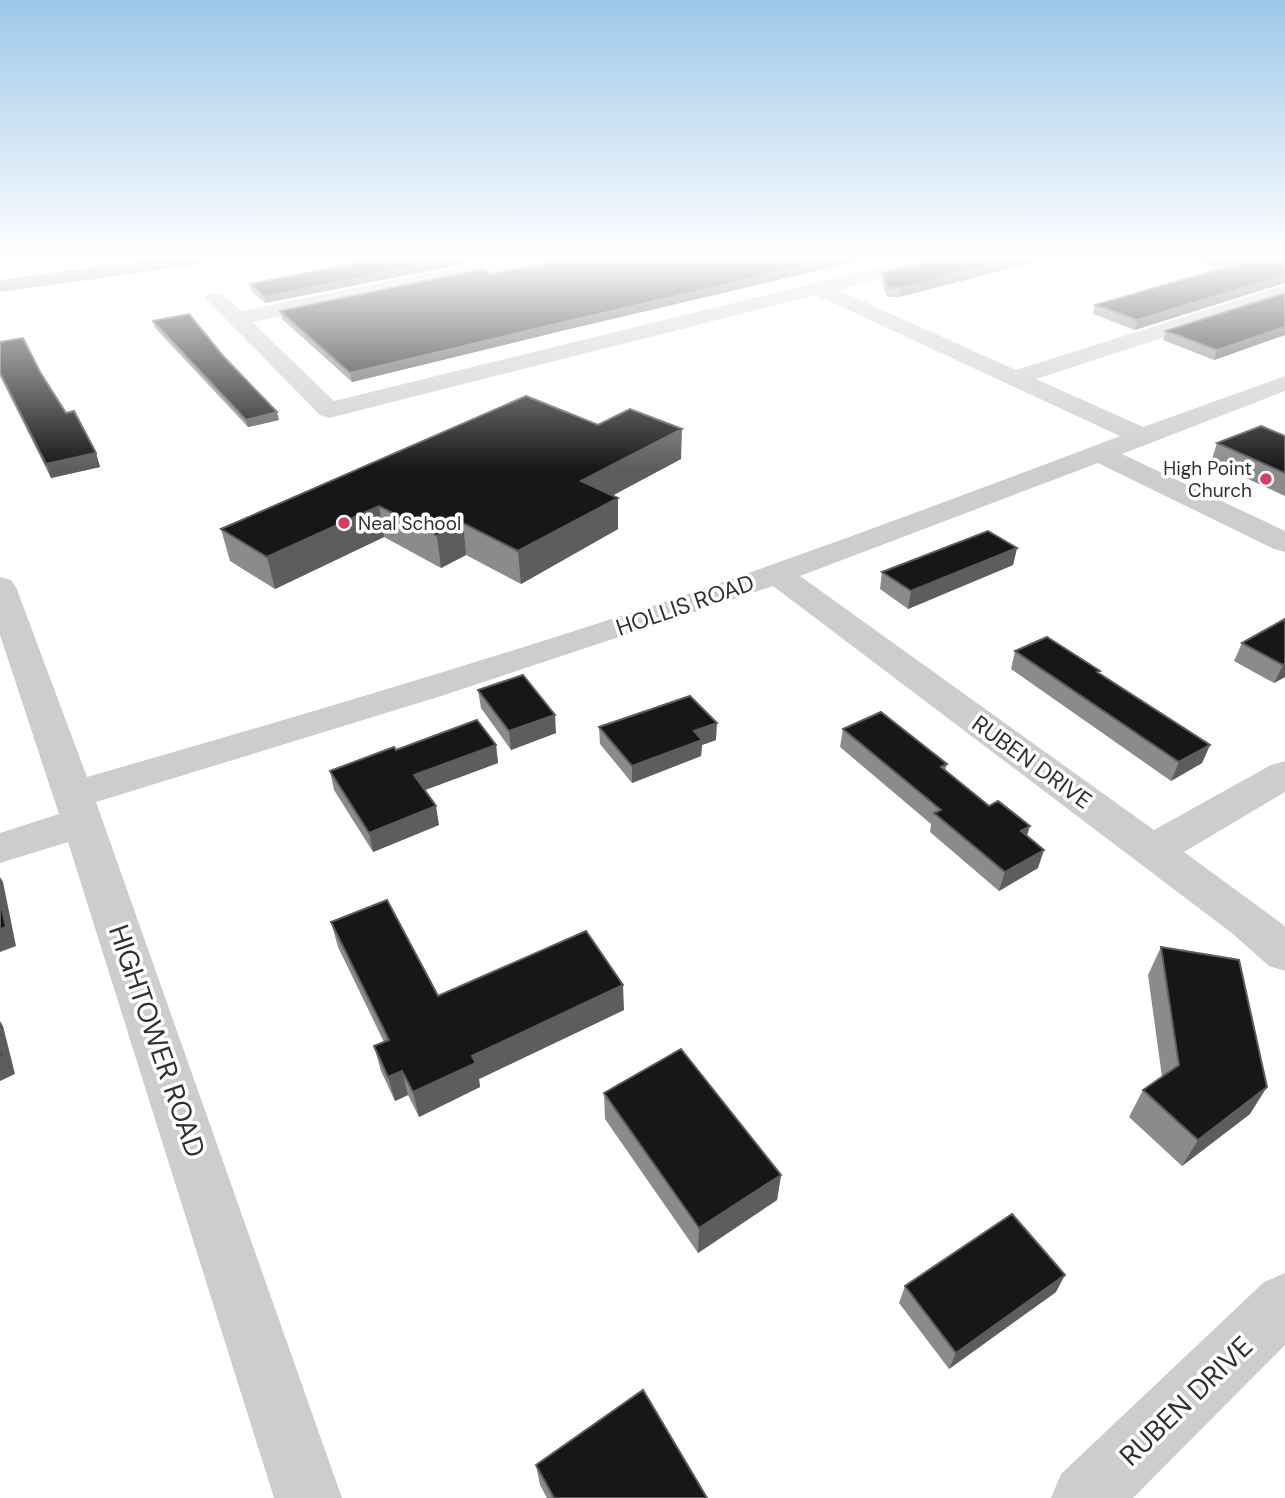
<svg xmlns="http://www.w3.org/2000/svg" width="1285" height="1498" font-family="'DM Sans',sans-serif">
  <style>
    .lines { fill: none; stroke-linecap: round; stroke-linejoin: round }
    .minor { fill: #cdcdcd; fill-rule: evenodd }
    .highway { fill: #979797; fill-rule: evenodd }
    .wall { fill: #8b8b8b }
    .shaded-wall { fill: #5d5d5d }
    .building { fill: #171717; stroke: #5d5d5d; stroke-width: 2 }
    .poi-dot { fill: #db3d62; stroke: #fff; stroke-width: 2.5 }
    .labels { text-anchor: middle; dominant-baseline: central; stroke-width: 7; stroke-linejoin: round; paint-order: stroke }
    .far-poi-label { font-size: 19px; fill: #303030; stroke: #fff; text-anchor: end }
    .street-label { font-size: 23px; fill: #303030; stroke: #fff }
    .near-street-label { font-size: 28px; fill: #303030; stroke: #fff }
  </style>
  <rect width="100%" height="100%" fill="#fff"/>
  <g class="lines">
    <path class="minor" d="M499,259H539L529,265L252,322L334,401L913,259H947L944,263L838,290L1016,370L1285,285V298L1036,379L1143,427L1285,376V391L1122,454L1285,531V552L1274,549L1098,463L800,576L1154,830L1271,765L1285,761V792L1184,852L1285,926V971L1269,966L1233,934L773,586L438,697L96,802L342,1498H274L68,842L0,863V833L59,814L0,635V577L11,580L16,587L87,777C283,721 479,663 673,599C823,548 972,492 1120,436L816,295L329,418L320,415L205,298L208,294H222L241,311Z
      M1285,1273V1345L1133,1498H1051L1061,1474L1264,1282Z"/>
    <path class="highway" d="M154,259H208L198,265L0,292V280Z"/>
  </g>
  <path class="wall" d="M569,259H867L561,331L352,382L282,319L280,311L491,274Z
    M937,259H1046L899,297H887L882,282L883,273Z
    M1192,259H1285L1135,330L1093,314L1095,305L1221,269Z
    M463,264L265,303L251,291L250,284Z
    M1285,293V335L1214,360L1163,340L1166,331Z
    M153,321L223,356L279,420L248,427L155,328Z
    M0,342L40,372L66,413L96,453L100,467L51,478L0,376Z
    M1285,436V496L1211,462L1217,443Z
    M681,459L613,495L618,498V529L521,584L466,555L441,568L384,537L275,589L230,561L221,529Z
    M1017,548L1013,565L908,609L880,589L882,572Z
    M1285,619V677L1274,683L1234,661L1242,643Z
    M1015,651L1100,671L1099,673L1210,745L1202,763L1171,781L1011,669Z
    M478,690L556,733L511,750L481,708Z
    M599,727L716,740L702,745L701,756L632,783L600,744Z
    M843,729L947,764L945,771L1027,836L1038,868L999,891L930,832L931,824L840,747Z
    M496,745L498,763L425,790L439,825L373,852L334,790L330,771L396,750Z
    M331,922L438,996L624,1010L479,1079L480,1087L419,1117L408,1095L395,1101L381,1071L374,1046L384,1042L338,947Z
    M1161,947L1250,1114L1182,1166L1129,1117L1143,1090L1162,1077L1148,975Z
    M604,1093L781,1175L777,1200L698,1253L605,1119Z
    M905,1286L1056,1292L949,1369L899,1303Z
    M536,1465L707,1498H547L540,1485Z"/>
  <path class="shaded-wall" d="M452,259H463V264L265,303L264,297Z
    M836,259H867L561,331L352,382L350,373L560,323Z
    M1014,259H1046L899,297L901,288Z
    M1285,275V283L1135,330L1137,320Z
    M1285,327V335L1214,360L1217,350Z
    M277,412L279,420L248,427L246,420Z
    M682,429L681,459L582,512L581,481Z
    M96,453L100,467L51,478L46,464Z
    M618,498V529L521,584L518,551Z
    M379,506L384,537L275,589L267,557Z
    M463,523L466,555L441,568L437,536Z
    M1017,548L1013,565L908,609L911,591Z
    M1285,664V677L1274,683L1283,665Z
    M555,715L556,733L511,750L509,731Z
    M717,723L716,740L702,745L701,756L632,783V766L694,731Z
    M496,745L498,763L417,793L414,775Z
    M1210,745L1202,763L1171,781L1179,762Z
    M436,806L439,825L373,852L369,833Z
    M1030,826L1024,845L1021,831Z
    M1044,850L1038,868L999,891L1005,872Z
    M0,877L3,882L16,946L0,952Z
    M623,985L624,1010L479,1079L480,1087L419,1117L413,1092L472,1056Z
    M0,1021L3,1026L15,1074L0,1081Z
    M402,1071L408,1095L395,1101L388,1077Z
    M1267,1087L1250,1114L1182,1166L1198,1140Z
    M781,1175L777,1200L698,1253L699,1228Z
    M1065,1275L1056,1292L949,1369L956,1353Z"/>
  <path class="building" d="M376,259H452L264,297L250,284Z
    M569,259H836L560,323L350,373L280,311L483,269L491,274Z
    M937,259H1014L901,288H888L883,273Z
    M1222,259H1285V275L1137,320L1095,305L1237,264Z
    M1285,293V327L1217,350L1166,331Z
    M189,314L223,356L277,412L246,420L153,321Z
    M23,338L40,372L66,413L74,411L96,453L46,464L0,373V342Z
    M526,396L598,425L630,409L682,429L581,481L618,498L518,551L463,523L437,536L379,506L267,557L221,529Z
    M1261,426L1285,436V473L1217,443Z
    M988,531L1017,548L911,591L882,572Z
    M1285,619V664L1283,665L1242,643Z
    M1047,637L1100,671L1097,672L1210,745L1179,762L1015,651Z
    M523,675L555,715L509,731L478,690Z
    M690,696L717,723L694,731L702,740L632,766L599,727Z
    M881,712L947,764L941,767L989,806L998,801L1030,826L1021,831L1044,850L1005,872L934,813L941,810L843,729Z
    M477,720L496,745L414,775L436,806L369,833L330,771L394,747L396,750Z
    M0,900L6,927L0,929Z
    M387,900L438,996L586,931L623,985L472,1056L476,1063L413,1092L402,1071L388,1077L374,1046L389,1040L331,922Z
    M1161,947L1239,960L1267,1087L1198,1140L1143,1090L1179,1065Z
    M0,1042L3,1056L0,1057Z
    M681,1049L781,1175L699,1228L604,1093Z
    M1012,1214L1065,1275L956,1353L905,1286Z
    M643,1390L707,1498H554L536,1465Z"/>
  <linearGradient id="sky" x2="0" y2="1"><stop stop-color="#9dc7e9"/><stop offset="0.55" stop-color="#fff"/><stop offset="1" stop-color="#fff" stop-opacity="0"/></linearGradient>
  <rect width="1285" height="469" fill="url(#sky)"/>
  <g class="poi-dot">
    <circle cx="1266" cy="479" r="7"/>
    <circle cx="344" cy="523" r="7"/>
  </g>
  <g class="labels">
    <g class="far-poi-label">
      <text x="1252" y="468">High Point<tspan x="1252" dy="22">Church</tspan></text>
      <text x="358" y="523" text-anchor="start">Neal School</text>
    </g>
    <g class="street-label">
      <text transform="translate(685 605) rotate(-19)">HOLLIS ROAD</text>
      <text transform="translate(1032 762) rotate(36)">RUBEN DRIVE</text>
    </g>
    <g class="near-street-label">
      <text transform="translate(157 1041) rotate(71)">HIGHTOWER ROAD</text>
      <text transform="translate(1186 1401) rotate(-44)">RUBEN DRIVE</text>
    </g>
  </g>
</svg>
